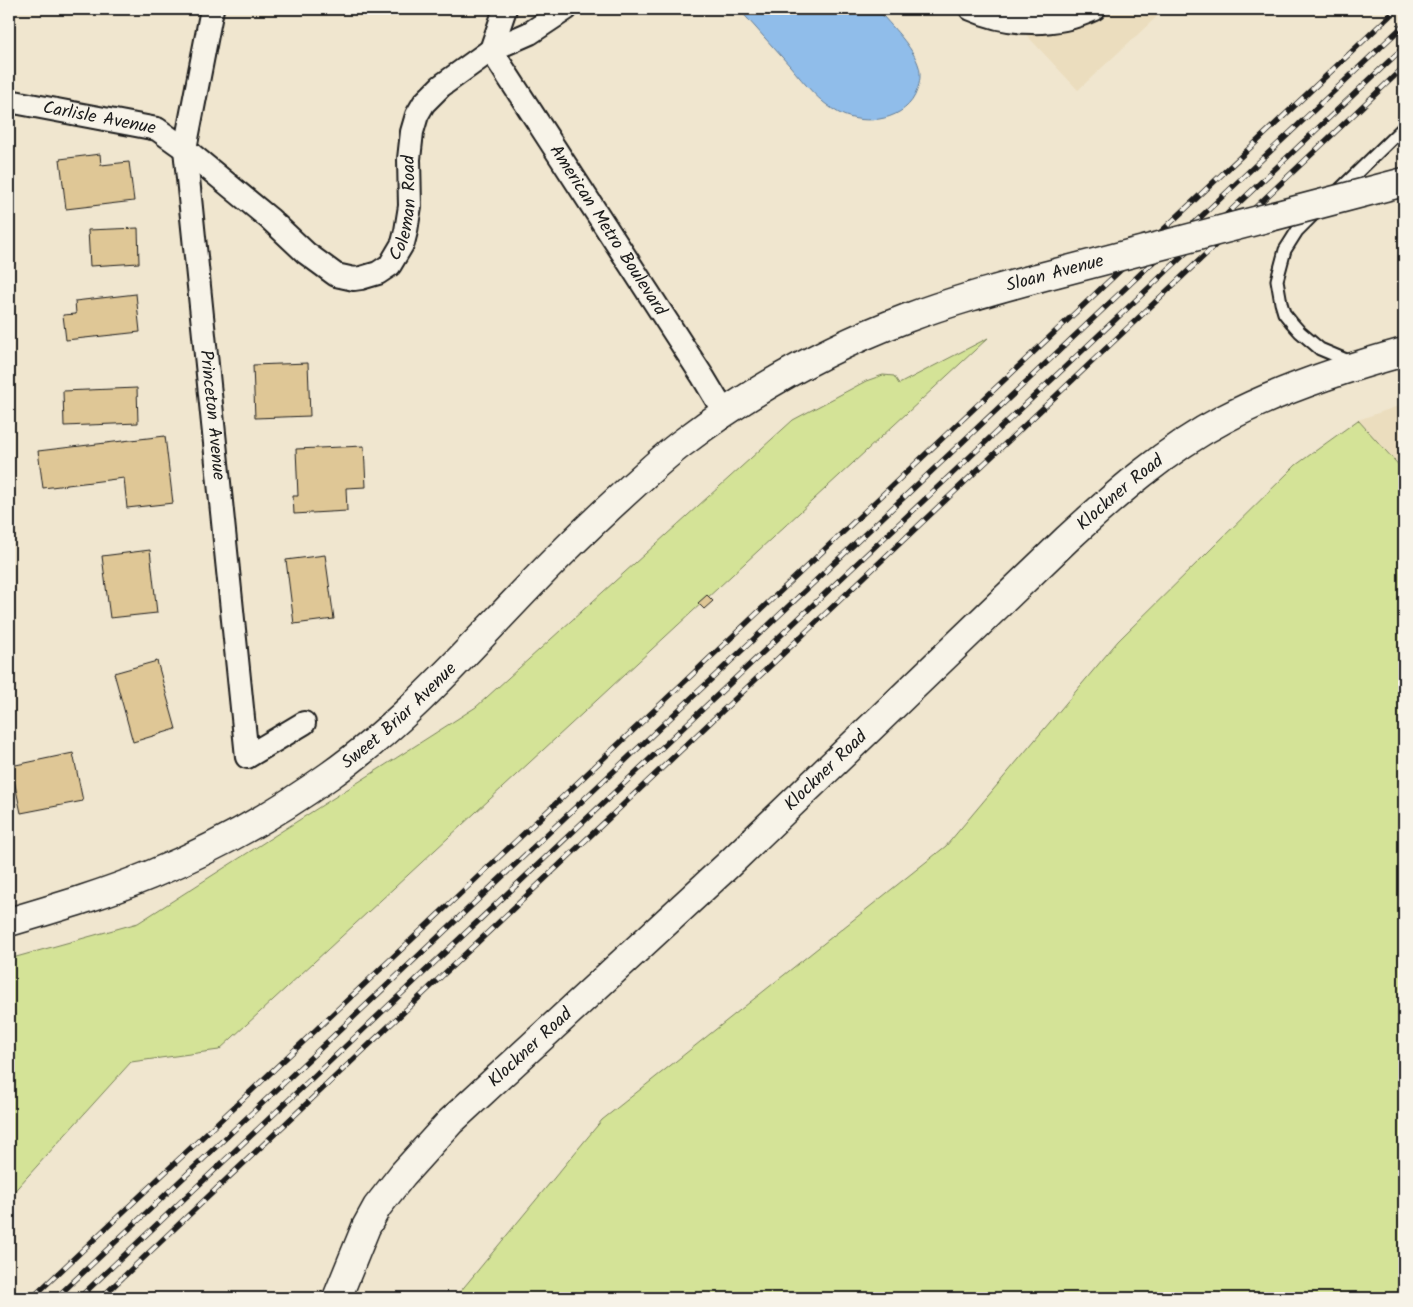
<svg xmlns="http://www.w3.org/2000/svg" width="1413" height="1307" font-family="Kalam,sans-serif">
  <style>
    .built { fill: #ebddbe }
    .green { fill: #d4e397; stroke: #78805a }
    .water { fill: #90bdea; stroke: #627d98 }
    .building { fill: #dfc796; stroke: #1c1c1c }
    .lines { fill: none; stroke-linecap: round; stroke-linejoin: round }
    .lane-casing { stroke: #1c1c1c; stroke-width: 15 }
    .street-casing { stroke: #1c1c1c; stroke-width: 26 }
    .secondary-casing { stroke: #1c1c1c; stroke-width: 31 }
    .lane { stroke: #f7f3e8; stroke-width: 11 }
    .street { stroke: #f7f3e8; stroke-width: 22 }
    .secondary { stroke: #f7f3e8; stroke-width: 28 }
    .rail-casing { stroke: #1c1c1c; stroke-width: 5.5 }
    .rail { stroke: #f7f3e8; stroke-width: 4; stroke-dasharray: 11; stroke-linecap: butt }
    .secondary-bridge-casing { stroke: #1c1c1c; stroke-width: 31; stroke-linecap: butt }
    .secondary-bridge { stroke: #f7f3e8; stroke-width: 28 }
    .labels { text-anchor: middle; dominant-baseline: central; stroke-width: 4; stroke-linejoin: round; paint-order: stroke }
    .street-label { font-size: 18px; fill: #1c1c1c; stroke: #f7f3e8 }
  </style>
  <rect width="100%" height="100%" fill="#f0e6cf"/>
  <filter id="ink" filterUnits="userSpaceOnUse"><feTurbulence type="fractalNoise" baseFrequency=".02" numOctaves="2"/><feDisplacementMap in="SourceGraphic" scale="10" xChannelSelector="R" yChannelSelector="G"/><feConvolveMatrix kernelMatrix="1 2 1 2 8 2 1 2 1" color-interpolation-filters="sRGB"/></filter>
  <g filter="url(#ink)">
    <path class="built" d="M1002,9H1165L1078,90Z
      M1404,404V471L1358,420Z"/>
    <path class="green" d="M988,338L219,1050L131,1062L9,1197V959L138,923L476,707L793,420L866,381L883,375L894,376L899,384Z
      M1358,420L1404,471V1298H455L602,1120L946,846L1118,641L1296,465Z"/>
    <path class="water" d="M739,9H877C891,26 913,46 919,67C921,74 920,83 917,90C908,120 865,127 839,113C819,102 805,84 790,66C773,47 756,28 739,9Z"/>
    <path class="building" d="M100,154L101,165L129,162L134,201L66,209L60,159Z
      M138,228L139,263L90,266L88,230Z
      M136,294L140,332L66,340L63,315L76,314L75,301Z
      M308,363L310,416L255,418L253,365Z
      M137,388L138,423L64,426L63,391Z
      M165,436L173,503L127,508L124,478L43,488L38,451Z
      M364,446L366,487L346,488L347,511L294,514L293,496H298L296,449Z
      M150,550L157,613L110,618L102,556Z
      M325,555L334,619L294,624L286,560Z
      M707,595L713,601L704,609L698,603Z
      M157,661L176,729L133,742L114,673Z
      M73,753L83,801L21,813L11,766Z"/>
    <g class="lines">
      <g class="lane-casing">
        <path id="lane" d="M1336,193L1404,127
          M1316,212L1297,231L1285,250L1277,280L1281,303L1284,313L1292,323L1300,332L1320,349L1351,362"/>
      </g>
      <g class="street-casing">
        <g id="street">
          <path id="s1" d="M212,9L185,149L247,757L304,723"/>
          <path d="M971,9C1009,26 1056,27 1094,9"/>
          <path id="s2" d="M491,50L703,377L724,412"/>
          <path d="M491,50L505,9"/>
          <path id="s3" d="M9,101L157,129L185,149L270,219L306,253L336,275L354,279L361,278L378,273L390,265L403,243L406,231L410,206L409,159L412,132L417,115L424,103L441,86L491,50L530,33L566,9"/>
        </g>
      </g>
      <g class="secondary-casing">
        <g id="secondary">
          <path id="s4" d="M9,922C56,908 104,894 150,875C213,849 273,816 329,776C417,714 485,629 561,554C589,526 618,499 647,473C659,462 671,451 685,441C752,390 828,348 907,318C949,302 993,290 1037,278"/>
          <path id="s5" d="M337,1298L366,1227L377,1207L403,1174L450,1122L728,865L1067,539C1116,494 1165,450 1224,419C1281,389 1342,369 1404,352"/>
        </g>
      </g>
      <use href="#lane" class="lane"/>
      <use href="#street" class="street"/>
      <use href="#secondary" class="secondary"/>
      <g class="rail-casing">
        <path id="rail" d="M32,1298L1397,9
          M56,1298L1404,25
          M79,1298L1404,47
          M101,1298L1404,67"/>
      </g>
      <use href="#rail" class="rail"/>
      <g class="secondary-bridge-casing">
        <path id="secondary-bridge" d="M1037,278L1404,182"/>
      </g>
      <use href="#secondary-bridge" class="secondary-bridge"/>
    </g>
  </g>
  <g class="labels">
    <g class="street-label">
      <text stroke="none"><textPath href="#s3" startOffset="92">Carlisle Avenue</textPath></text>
      <text stroke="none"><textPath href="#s3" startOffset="500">Coleman Road</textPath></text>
      <text stroke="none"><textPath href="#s2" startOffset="215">American Metro Boulevard</textPath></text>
      <text transform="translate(1055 274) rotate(-15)">Sloan Avenue</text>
      <text stroke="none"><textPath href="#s1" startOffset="410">Princeton Avenue</textPath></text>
      <text stroke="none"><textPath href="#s5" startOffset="1131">Klockner Road</textPath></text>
      <text stroke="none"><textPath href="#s4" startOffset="446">Sweet Briar Avenue</textPath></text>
      <text stroke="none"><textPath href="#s5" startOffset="726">Klockner Road</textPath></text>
      <text stroke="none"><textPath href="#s5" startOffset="321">Klockner Road</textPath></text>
    </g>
  </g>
  <rect width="1413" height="1307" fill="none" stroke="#f7f3e8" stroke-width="30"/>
  <rect x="15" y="15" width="1383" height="1277" fill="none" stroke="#1c1c1c" stroke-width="2" filter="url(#ink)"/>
</svg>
